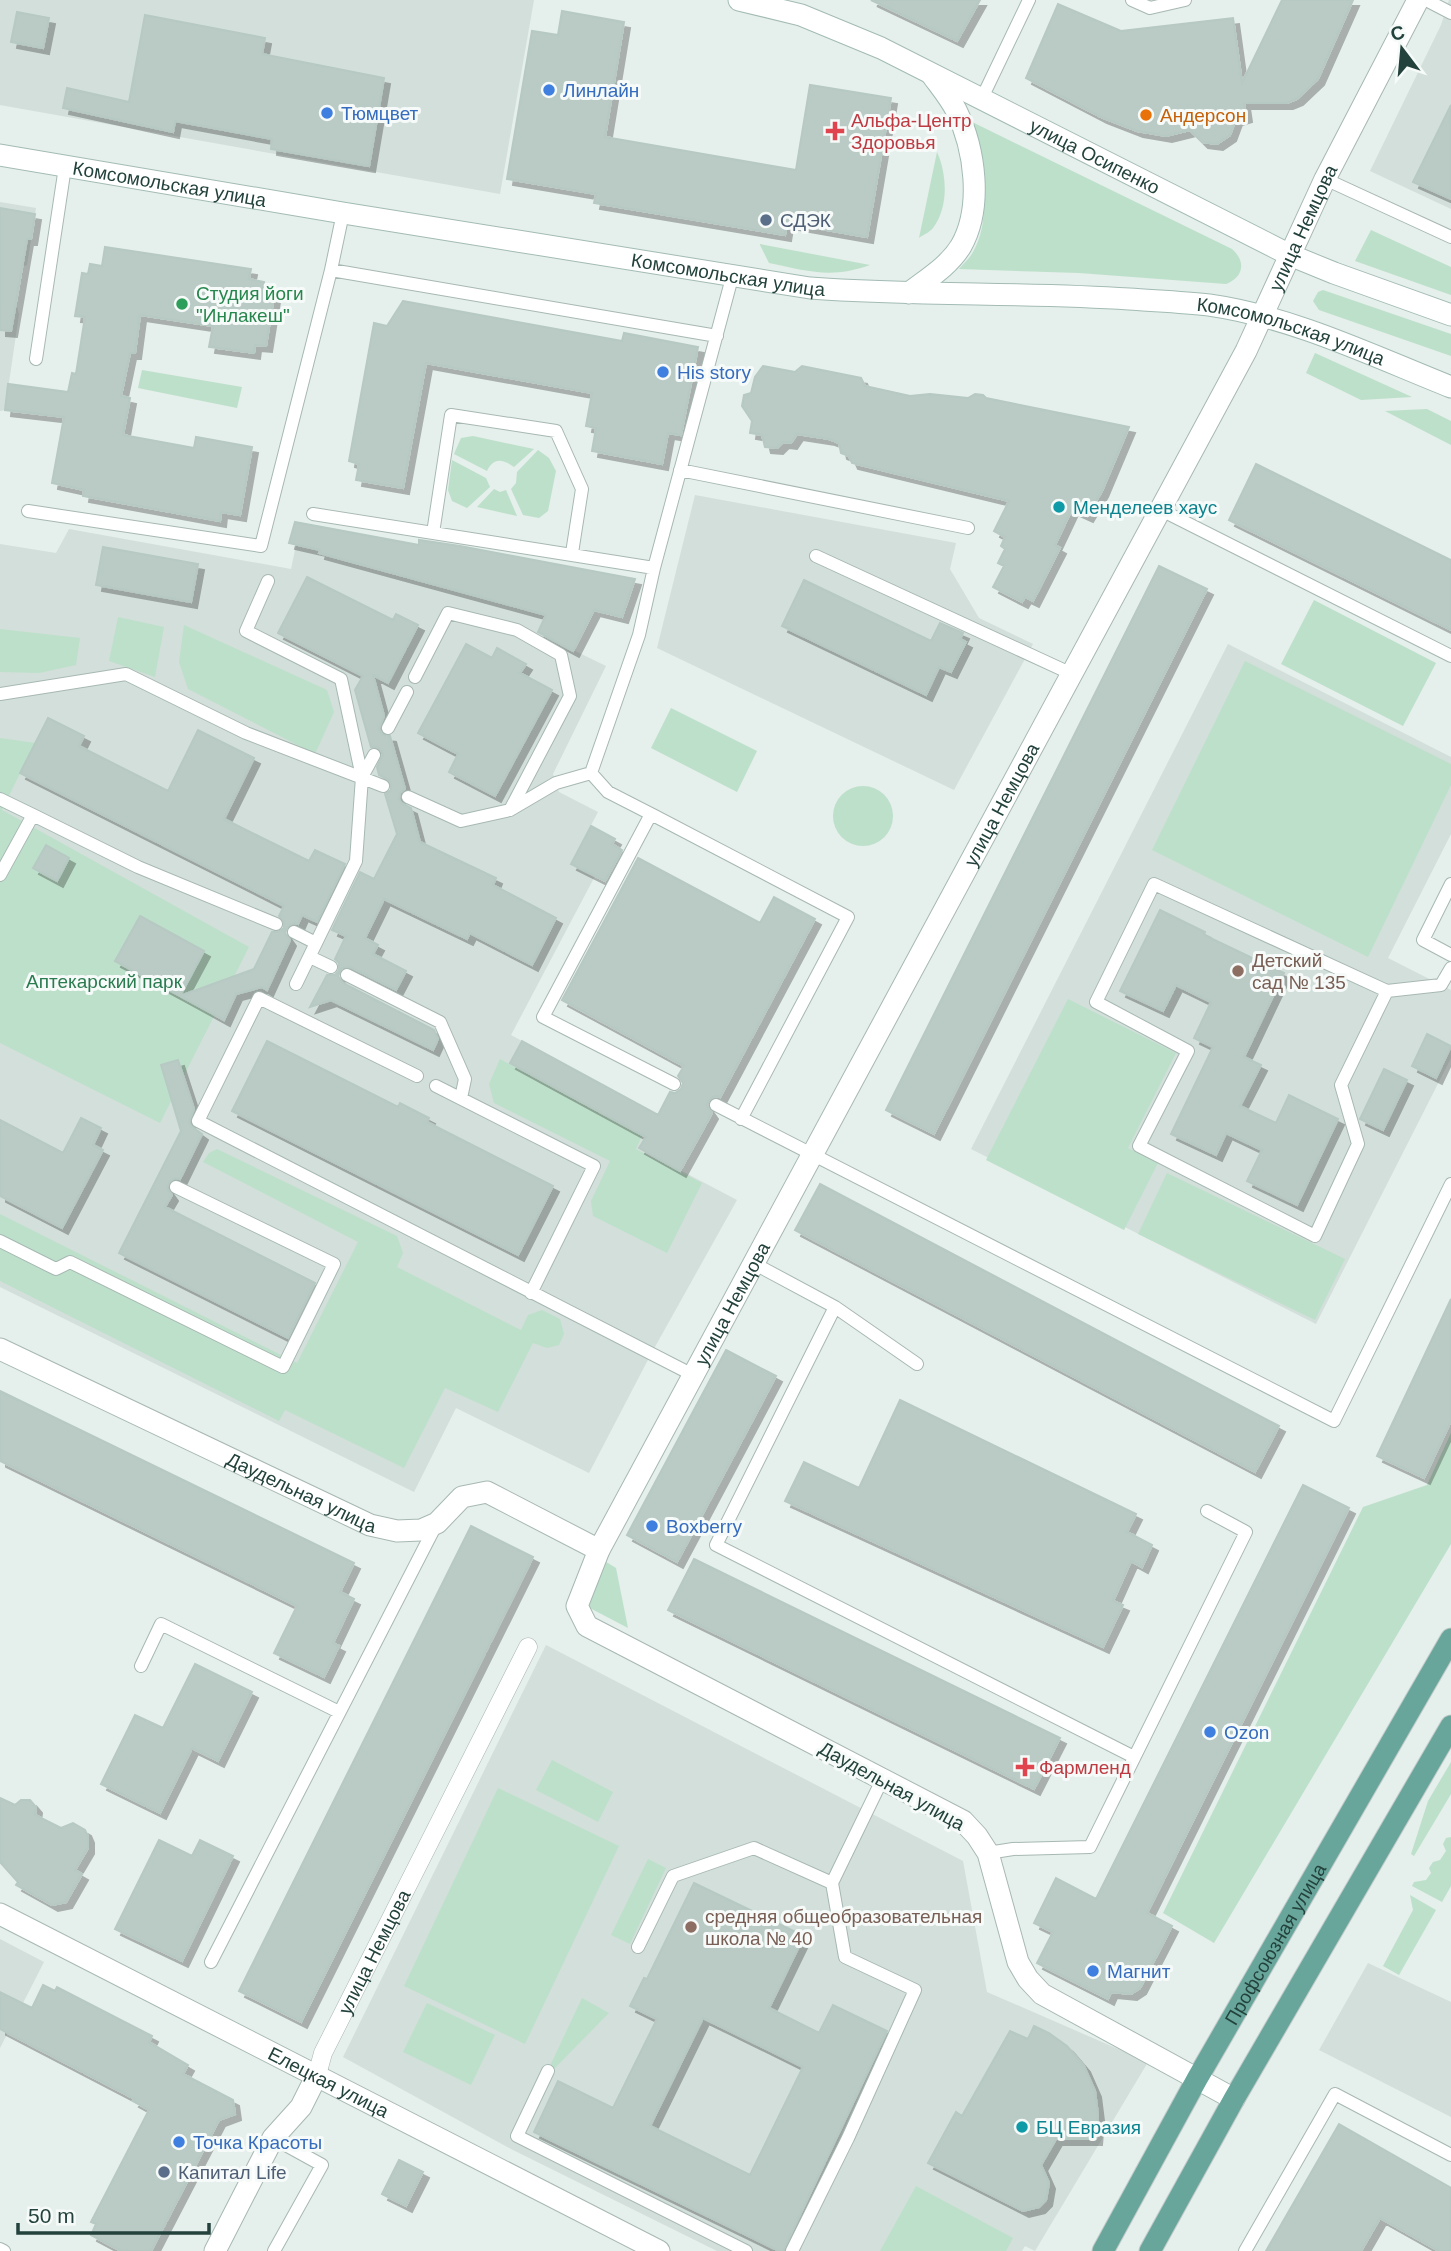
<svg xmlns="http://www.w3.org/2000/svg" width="1451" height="2251" font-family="Arial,sans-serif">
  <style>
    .built { fill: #d3dfda }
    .green { fill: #bde0ca }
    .building { fill: #bacac5; stroke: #b7c9c3; stroke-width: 2; fill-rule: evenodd; filter: url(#shadow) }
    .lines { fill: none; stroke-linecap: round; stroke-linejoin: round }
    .service-casing { stroke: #a7b8b3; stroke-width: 14 }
    .pedestrian-casing { stroke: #a7b8b3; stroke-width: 19 }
    .minor-casing { stroke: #a7b8b3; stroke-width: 23 }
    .secondary-casing { stroke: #a3bbb5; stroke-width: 23 }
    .primary-casing { stroke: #c1cac8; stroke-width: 23 }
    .service { stroke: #fff; stroke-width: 12 }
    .pedestrian { stroke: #fff; stroke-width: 18 }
    .minor { stroke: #fff; stroke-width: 21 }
    .secondary { stroke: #fff; stroke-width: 21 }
    .primary { stroke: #68a69c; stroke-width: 21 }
    .shop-dot { fill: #3f7fe0; stroke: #f6fbf9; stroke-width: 2.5 }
    .food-dot { fill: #e8710a; stroke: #f6fbf9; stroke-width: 2.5 }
    .health-dot { fill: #e0444e; stroke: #f6fbf9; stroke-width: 2.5 }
    .service-dot { fill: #5c6f8a; stroke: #f6fbf9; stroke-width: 2.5 }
    .leisure-dot { fill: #2e9e5b; stroke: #f6fbf9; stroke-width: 2.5 }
    .culture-dot { fill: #0f9aa8; stroke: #f6fbf9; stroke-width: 2.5 }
    .education-dot { fill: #8d6e63; stroke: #f6fbf9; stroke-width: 2.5 }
    .labels { text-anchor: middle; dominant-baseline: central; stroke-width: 6; stroke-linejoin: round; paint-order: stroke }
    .shop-label { font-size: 19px; fill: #366cbe; stroke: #f6fbf9; text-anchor: start }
    .food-label { font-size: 19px; fill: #c56008; stroke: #f6fbf9; text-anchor: start }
    .health-label { font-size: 19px; fill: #be3a42; stroke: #f6fbf9; text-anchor: start }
    .street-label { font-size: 19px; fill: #23423c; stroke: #f6fbf9 }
    .service-label { font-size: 19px; fill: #4e5e75; stroke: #f6fbf9; text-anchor: start }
    .leisure-label { font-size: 19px; fill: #27864d; stroke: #f6fbf9; text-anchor: start }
    .culture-label { font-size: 19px; fill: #0d838f; stroke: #f6fbf9; text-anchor: start }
    .education-label { font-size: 19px; fill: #785e54; stroke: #f6fbf9; text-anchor: start }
    .park-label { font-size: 19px; fill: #2b7b51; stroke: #f6fbf9 }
  </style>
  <defs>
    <filter id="shadow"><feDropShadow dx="6" dy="6" stdDeviation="0" flood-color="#0004"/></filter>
  </defs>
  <rect width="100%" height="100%" fill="#e5efeb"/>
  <path class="built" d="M0,0H534L500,194L0,105Z
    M1449,0H1451V209L1370,171L1441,25Z
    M0,202L36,208L27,265L22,267L16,303L19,314L5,410L0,411Z
    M695,495L956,543L950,569L979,618L1033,644L954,790L657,648Z
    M69,529L291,569L296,545L350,556V562L546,615L538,633L606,666L553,774L559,792L598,812L571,863L595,876L511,1035L522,1041L511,1063L646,1137L640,1149L737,1200L651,1354L589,1473L456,1408L414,1492L0,1287V544L56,553Z
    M1228,644L1451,757V834L1388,958L1451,990V1058L1316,1324L971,1149Z
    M546,1645L963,1861L987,1992L1148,2062L1035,2251L1025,2246L1022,2251H717L511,2149L343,2057Z
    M0,1939L44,1962L0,2048Z
    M1368,1963L1451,2002V2117L1319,2050Z"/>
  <path class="green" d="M966,119L1232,249C1246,261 1244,277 1226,284L1079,273L959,269C963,264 970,258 973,252C996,212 976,160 966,119Z
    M937,152C947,174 949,207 933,228C930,232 923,235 919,238Z
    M1371,230L1451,267V295L1355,261Z
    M760,245V244L870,265C831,279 808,271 769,263Z
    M1323,290L1451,334V356L1319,310L1313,301L1318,292Z
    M1315,353L1412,397L1361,400L1306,373Z
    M142,370L242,387L237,408L138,388Z
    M1427,409L1451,421V445L1385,411Z
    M473,436L534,449L514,467C502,458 493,458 487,471L454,454L461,438Z
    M538,450L549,458L556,471L548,511L539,518L523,515L511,489L516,483L517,472Z
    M452,460L486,478L490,487L467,508L452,501L448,490Z
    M494,489L500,492L506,490L517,516L477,507Z
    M1314,600L1436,663L1403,726L1281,664Z
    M118,617L164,627L155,677L109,661Z
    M184,625L327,690L334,712L315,754L188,689L179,662Z
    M0,629L80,638L76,665L39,673L0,672Z
    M1245,661L1451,764V785L1368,957L1152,850Z
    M671,708L757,751L737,792L651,748Z
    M0,738L35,743L2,810L249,947L160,1123L0,1043Z
    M833 816a30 30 0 1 1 60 0a30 30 0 1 1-60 0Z
    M1068,999L1176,1053L1128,1148L1158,1163L1124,1230L986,1160Z
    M500,1059L642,1136L636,1149L702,1183L667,1253L593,1216L591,1201L610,1161L494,1103L489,1084Z
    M217,1149L397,1236L403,1253L397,1267L521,1330L528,1315L542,1310L560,1319L564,1334L559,1345L547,1348L533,1343L498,1412L445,1388L404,1468L285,1410L279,1421L0,1281V1214L297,1363L358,1242L203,1162L209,1153Z
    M1167,1173L1345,1259L1315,1320L1138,1234Z
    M1451,1433V1544L1214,1943L1163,1913L1363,1507L1427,1485Z
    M603,1560L616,1568L628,1628L586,1606Z
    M552,1760L613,1792L598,1822L536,1790Z
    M1451,1762V1794L1414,1856L1411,1854L1428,1801Z
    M498,1788L619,1846L525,2044L404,1986Z
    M1451,1837V1886L1442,1902L1412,1886L1414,1882L1426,1880L1431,1873L1429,1868L1433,1862L1440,1860L1446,1851L1443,1844L1446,1838Z
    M648,1859L666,1868L630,1944L611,1935Z
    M1410,1895L1436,1910L1399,1975L1383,1966L1413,1910Z
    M582,1998L609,2013L553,2070L549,2068Z
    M427,2003L495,2035L471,2085L403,2052Z
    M916,2186L1013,2238L1006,2251H880Z"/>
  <path class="building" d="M871,0H980L957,41Z
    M1282,0H1353L1318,79L1297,99L1287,103H1244L1246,116L1236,119L1230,135L1217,144L1202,142L1190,130L1166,136L1137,131L1101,117L1026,78L1058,4L1121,31L1233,18L1242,83Z
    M562,11L624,22L605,137L796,170L810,85L891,98L867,237L787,223L785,235L594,203L596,194L507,179L532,31L558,35Z
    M17,12L49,18L43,48L11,42Z
    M145,15L265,38L262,54L384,78L369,166L271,149L272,139L175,121L173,132L63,108L67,88L129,102Z
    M1451,105V199L1413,182Z
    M0,208L35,214L31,239H27L11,331L0,330Z
    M105,247L251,269L249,279L264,282L263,288L275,290L266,346L255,345L254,353L209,347L213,326L140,315L135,353H130L121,396L130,398L123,435L194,448L196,437L252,447L240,515L221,512L220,521L83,496L84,490L52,483L64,417L5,410L8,384L68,392L72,373L76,374L85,317L75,316L82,273L88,274L90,264L102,266Z
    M403,301L622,341L624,333L698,347L681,435L668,433L662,464L592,451L596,428L586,426L592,393L426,363L403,488L356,480L359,464L349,461L374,323L387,326Z
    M763,366L795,372L802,366L861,378L865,386L910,396L930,394L968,398L975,394L983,395L986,398L1129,427L1102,491L1087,516L1072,509L1055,545L1060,548L1033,601L1025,597L1022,602L993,587L1004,566L998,563L1005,549L1001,546L1005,537L994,531L1009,501L852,463L849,456L841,453L839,443L829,439L797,434L791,443L783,442L777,448L765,447L762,435L750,433L752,421L742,406L744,395L751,393L755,377Z
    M1256,464L1451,560V630L1229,520Z
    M295,522L419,545V540L460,546L635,579L622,617L594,610L573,651L538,632L546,615L319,553L320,550L289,543Z
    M103,547L198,564L191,602L96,585Z
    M1159,566L1207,589L934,1134L886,1110Z
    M307,577L393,620L396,614L418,625L388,683L373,675L384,716L379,729L383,735L390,736L405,789L400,793L399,799L401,803L411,808L420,842L496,878L493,885L556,918L532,965L470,933L467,939L384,899L365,938L378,945L373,954L406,971L396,990L350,967L342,968L338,976L343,983L434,1030L438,1039L433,1050L331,1000L310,1007L327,975H335L339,970V963L335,959L346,936L332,930L360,872L374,879L397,834L385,794L391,790V784L389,780L379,775L377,767L383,754L379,748L371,747L355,690L363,676L278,633Z
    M804,580L931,641L940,623L963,633L960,639L966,642L951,672L939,667L926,695L782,626Z
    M466,644L492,658L497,648L526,664L520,673L552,690L495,796L449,772L458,754L418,733Z
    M48,718L84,736L79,746L168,791L198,730L254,758L224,819L309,861L315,850L345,864L317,922L302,915L298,924L293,923L287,928L285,933L290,940L267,990L262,987L236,994L224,1020L180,996L254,969L272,932H278L284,928V922L279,916L284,906L20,773Z
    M591,826L615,839L612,844L622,850L605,881L571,864Z
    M46,845L69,858L57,881L33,868Z
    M638,858L760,923L774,897L815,919L720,1097L715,1096L709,1100L707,1106L712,1113L680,1171L639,1148L646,1137L510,1063L522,1041L658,1115L670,1092L675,1093L681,1089L683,1083L678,1076L684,1066L562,1000Z
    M1160,910L1205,932L1204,935L1284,973L1244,1057L1261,1065L1240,1106L1276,1123L1289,1095L1338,1119L1297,1205L1247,1181L1262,1150L1226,1133L1216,1155L1171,1134L1213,1047L1194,1038L1211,1002L1176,985L1163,1011L1120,991Z
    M140,916L204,951L180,996L115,961Z
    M1427,1034L1451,1046L1436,1078L1412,1066Z
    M267,1041L398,1107L400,1103L429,1118L427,1122L553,1186L518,1255L232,1111Z
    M178,1060L194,1109L189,1122L191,1126L202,1134L180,1179L175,1178L169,1183L167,1188L172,1195L165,1207L315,1283L288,1338L119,1253L181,1131L161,1065Z
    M1384,1069L1407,1080L1383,1130L1360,1119Z
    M81,1118L101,1128L93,1145L103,1150L62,1228L0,1196V1120L63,1153Z
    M820,1184L1279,1426L1255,1472L795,1230Z
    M1451,1299V1421L1424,1478L1377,1456Z
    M726,1350L776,1376L677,1562L627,1535Z
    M0,1391L354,1563L340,1592L354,1599L333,1643L339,1646L324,1677L274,1653L297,1606L0,1461Z
    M900,1400L1136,1514L1127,1532L1152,1545L1142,1567L1131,1561L1113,1601L1123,1605L1103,1647L785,1501L804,1462L859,1488Z
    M1303,1485L1349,1508L1147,1913L1172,1926L1140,1988L1131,1994L1111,1992L1108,1999L1037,1963L1053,1932L1034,1923L1056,1878L1096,1899Z
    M471,1526L533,1557L301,2022L239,1991Z
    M694,1559L1060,1738L1034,1789L668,1610Z
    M195,1664L252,1692L218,1761L192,1748L160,1813L101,1784L135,1715L163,1728Z
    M0,1798L15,1805L21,1800H30L36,1807L35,1815L61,1828L73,1823L85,1830L88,1837V1848L75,1870L82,1874L66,1902L52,1905L16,1885L18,1882L0,1862Z
    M159,1840L192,1856L200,1840L233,1856L182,1961L115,1929Z
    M694,1883L804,1936L769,2008L819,2033L833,2005L887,2031L783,2251H779L534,2132L558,2081L613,2108L657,2019L630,2006L644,1978L647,1979ZM703,2018L803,2067L750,2175L650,2126Z
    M43,1985L55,1991L57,1987L152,2036L149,2042L188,2065L183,2074L233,2100L235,2114L219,2120L151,2251H121L91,2235L96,2224L91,2222L149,2110L133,2101L135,2099L0,2029V1992L32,2008Z
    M1034,2026L1049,2033L1067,2046L1084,2066L1095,2091L1098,2115L1096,2139H1056L1041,2165L1049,2183L1046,2200L1039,2207L1023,2211L928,2163L956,2112L962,2116L1010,2031L1028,2039Z
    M1339,2124L1451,2188V2251H1439L1380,2218L1361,2251H1266Z
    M399,2160L423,2172L406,2206L382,2194Z"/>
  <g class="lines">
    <g class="service-casing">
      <path id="service" d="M1132,0L1150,8L1185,0
        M1426,0L1451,13
        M982,98L1029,0
        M1325,179L1451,237
        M331,270L717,336
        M36,359L65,167
        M680,470L968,528
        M1161,510L1451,656
        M28,511L261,546L331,270L343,213
        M313,514L654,568
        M433,533L451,415L556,431L582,489L572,553
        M816,556L1072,674
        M268,581L246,631L341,679L362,777
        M0,694L126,674L246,733L383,786
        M388,728L407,692
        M591,773L639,635L654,568L733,274
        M591,773L608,792L651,814
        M408,797L461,821L510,810L570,696L561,655L517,630L448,613L415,677
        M0,799L33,815
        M510,810L556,783L591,773
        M0,875L33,815L138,867L276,924
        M1154,884L1387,991L1341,1085L1358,1144L1315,1236L1139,1146L1188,1051L1096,1002Z
        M1451,884L1423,940L1451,955
        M294,932L316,943
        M310,957L331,967
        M347,975L440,1022L465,1079L461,1098
        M296,984L356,861L362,777L374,755
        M1387,991L1441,985L1451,968
        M417,1076L259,998L198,1121L693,1375
        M674,1084L543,1017L651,814L848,917L741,1119
        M436,1086L594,1166L531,1293
        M716,1105L1334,1421L1451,1184
        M0,1241L56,1269L70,1262L283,1367L334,1264L176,1187
        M753,1263L835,1307L917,1364
        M835,1307L716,1545L1134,1757
        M141,1666L161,1624L339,1712
        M988,1853L1013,1849L1090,1847L1246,1532L1207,1511
        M638,1947L673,1876L754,1848L832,1883L883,1778
        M211,1962L437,1523
        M548,2071L517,2136L746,2251
        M273,2138L322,2165L274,2251
        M0,2249L4,2251
        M792,2251L848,2138L915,1990L845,1957L832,1883
        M1245,2251L1335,2094L1451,2155"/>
    </g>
    <g class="pedestrian-casing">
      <g id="pedestrian">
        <path id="s1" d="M317,2075L323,2053L528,1647"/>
      </g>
    </g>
    <g class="minor-casing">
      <g id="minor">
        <path id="s2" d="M0,1349L370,1525L397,1531L421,1530L437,1523L462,1497L487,1492L599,1550"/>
        <path id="s3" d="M0,1914L659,2251"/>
        <path id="s4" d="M1234,2099L1042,1994L1028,1979L1018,1962L988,1853L977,1836L963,1821L587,1626L577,1606L599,1550L1246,351L1325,179L1418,0"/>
        <path d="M215,2251L273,2138L301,2107L317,2075"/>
      </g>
    </g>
    <g class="secondary-casing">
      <g id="secondary">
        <path id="s5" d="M739,0L801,15L881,48L1290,255L1334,273L1451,315"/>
        <path id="s6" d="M0,155L343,213L810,288C916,296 1023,292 1129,299C1156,301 1183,302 1209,305C1293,317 1373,356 1451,387"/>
        <path d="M909,293C927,279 949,266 961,246C983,207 975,149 956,110C950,98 940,86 932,75"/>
      </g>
    </g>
    <g class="primary-casing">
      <g id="primary">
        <path id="s7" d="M1103,2251L1197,2079L1451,1639"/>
        <path d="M1150,2251L1234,2099L1451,1726"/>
      </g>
    </g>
    <use href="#service" class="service"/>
    <use href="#pedestrian" class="pedestrian"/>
    <use href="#minor" class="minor"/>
    <use href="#secondary" class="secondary"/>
    <use href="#primary" class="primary"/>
  </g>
  <g class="shop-dot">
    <circle cx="549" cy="90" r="7"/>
    <circle cx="327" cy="113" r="7"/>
    <circle cx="663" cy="372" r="7"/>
    <circle cx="652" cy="1526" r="7"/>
    <circle cx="1210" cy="1732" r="7"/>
    <circle cx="1093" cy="1971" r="7"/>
    <circle cx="179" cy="2142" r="7"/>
  </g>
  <circle class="food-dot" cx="1146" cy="115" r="7"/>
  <g class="health-dot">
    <path d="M831.5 120.5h7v7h7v7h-7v7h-7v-7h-7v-7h7z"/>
    <path d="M1021.5 1756.5h7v7h7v7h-7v7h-7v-7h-7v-7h7z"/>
  </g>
  <g class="service-dot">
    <circle cx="766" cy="220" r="7"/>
    <circle cx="164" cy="2172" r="7"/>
  </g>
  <circle class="leisure-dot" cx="182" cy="304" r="7"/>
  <g class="culture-dot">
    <circle cx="1059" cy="507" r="7"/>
    <circle cx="1022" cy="2127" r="7"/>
  </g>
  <g class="education-dot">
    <circle cx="1238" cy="971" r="7"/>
    <circle cx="691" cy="1927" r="7"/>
  </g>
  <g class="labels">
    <g class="shop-label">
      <text x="563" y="90">Линлайн</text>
      <text x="341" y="113">Тюмцвет</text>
      <text x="677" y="372">His story</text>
      <text x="666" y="1526">Boxberry</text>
      <text x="1224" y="1732">Ozon</text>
      <text x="1107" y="1971">Магнит</text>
      <text x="193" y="2142">Точка Красоты</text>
    </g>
    <g class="food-label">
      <text x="1160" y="115">Андерсон</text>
    </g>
    <g class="health-label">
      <text x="851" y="120">Альфа-Центр<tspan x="851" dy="22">Здоровья</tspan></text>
      <text x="1039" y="1767">Фармленд</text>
    </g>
    <g class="street-label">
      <text stroke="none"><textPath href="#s5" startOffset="390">улица Осипенко</textPath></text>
      <text stroke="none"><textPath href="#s6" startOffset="172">Комсомольская улица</textPath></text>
      <text stroke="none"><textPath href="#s4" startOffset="2417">улица Немцова</textPath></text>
      <text stroke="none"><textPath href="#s6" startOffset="738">Комсомольская улица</textPath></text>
      <text stroke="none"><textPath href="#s6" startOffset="1306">Комсомольская улица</textPath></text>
      <text stroke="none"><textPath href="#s4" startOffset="1766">улица Немцова</textPath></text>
      <text stroke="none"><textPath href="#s4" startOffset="1199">улица Немцова</textPath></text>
      <text stroke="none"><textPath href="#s2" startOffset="334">Даудельная улица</textPath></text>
      <text transform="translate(892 1786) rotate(29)">Даудельная улица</text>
      <text stroke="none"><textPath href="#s7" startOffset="352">Профсоюзная улица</textPath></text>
      <text stroke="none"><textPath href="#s1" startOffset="136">улица Немцова</textPath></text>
      <text stroke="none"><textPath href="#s3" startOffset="369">Елецкая улица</textPath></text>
    </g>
    <g class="service-label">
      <text x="780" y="220">СДЭК</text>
      <text x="178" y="2172">Капитал Life</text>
    </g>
    <g class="leisure-label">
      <text x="196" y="293">Студия йоги<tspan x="196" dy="22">"Инлакеш"</tspan></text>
    </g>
    <g class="culture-label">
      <text x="1073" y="507">Менделеев хаус</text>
      <text x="1036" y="2127">БЦ Евразия</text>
    </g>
    <g class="education-label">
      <text x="1252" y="960">Детский<tspan x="1252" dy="22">сад № 135</tspan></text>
      <text x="705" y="1916">средняя общеобразовательная<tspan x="705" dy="22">школа № 40</tspan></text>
    </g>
    <g class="park-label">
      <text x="104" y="981">Аптекарский парк</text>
    </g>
  </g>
  <g transform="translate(1402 49) rotate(344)" stroke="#f6fbf9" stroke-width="5" paint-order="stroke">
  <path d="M0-5L12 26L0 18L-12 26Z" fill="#23423c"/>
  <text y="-10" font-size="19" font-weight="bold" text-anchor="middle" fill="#23423c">С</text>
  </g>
  <path d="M18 2223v10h191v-10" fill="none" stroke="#23423c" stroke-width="3.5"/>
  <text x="28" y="2223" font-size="21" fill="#23423c" stroke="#f6fbf9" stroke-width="5" paint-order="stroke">50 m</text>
</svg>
